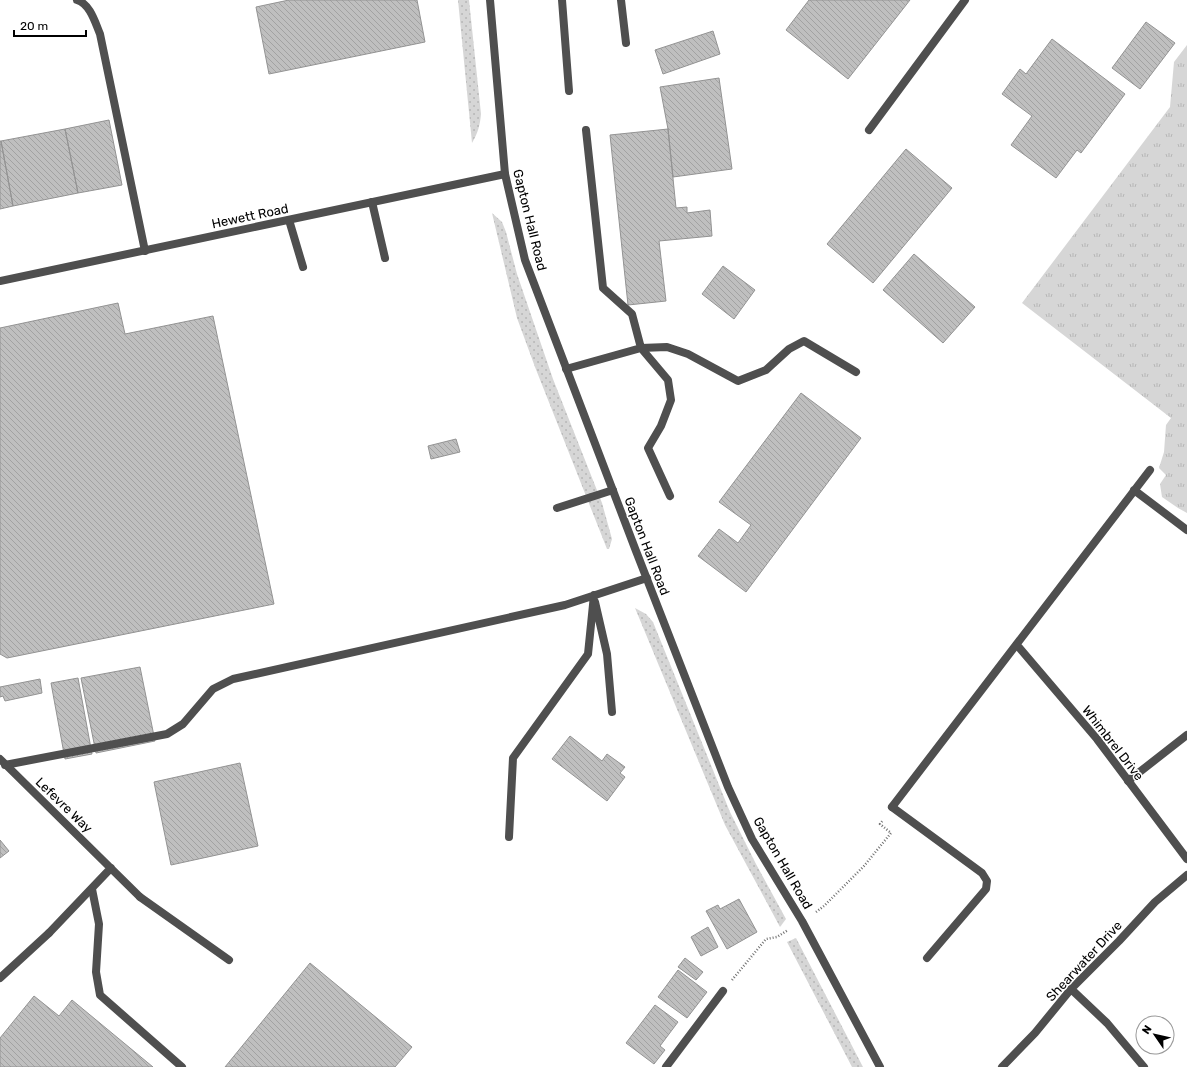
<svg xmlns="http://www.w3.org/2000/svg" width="1187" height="1067" font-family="Rubik,sans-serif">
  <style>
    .grass { fill: url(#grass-dots) }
    .park { fill: url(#park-tufts) }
    .building { fill: url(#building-back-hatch); stroke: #939393 }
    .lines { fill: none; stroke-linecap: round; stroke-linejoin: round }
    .path { stroke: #717171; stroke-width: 2.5; stroke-dasharray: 1 2; stroke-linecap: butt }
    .service { stroke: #4f4f4f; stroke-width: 8 }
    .minor { stroke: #4f4f4f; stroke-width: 8 }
    .tertiary { stroke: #4f4f4f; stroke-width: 8 }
    .labels { text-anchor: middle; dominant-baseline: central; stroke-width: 3; stroke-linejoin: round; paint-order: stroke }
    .street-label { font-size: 13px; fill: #000; stroke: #fff }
  </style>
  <defs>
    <pattern id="grass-dots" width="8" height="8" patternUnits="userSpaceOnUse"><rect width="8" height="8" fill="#d6d6d6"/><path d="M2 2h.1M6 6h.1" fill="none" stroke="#b6b6b6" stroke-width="1.8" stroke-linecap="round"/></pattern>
    <pattern id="park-tufts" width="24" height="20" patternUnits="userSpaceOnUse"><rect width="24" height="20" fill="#d6d6d6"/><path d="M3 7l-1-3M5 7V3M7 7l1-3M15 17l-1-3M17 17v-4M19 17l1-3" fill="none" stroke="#b6b6b6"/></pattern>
    <pattern id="building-back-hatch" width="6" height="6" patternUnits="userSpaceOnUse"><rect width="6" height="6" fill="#bfbfbf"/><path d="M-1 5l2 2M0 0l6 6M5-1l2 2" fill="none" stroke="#a2a2a2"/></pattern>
  </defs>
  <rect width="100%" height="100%" fill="#fff"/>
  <path class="grass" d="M458,0H469L481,114C480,125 478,133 472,143Z
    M492,213L502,222L506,232L517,274L553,379L602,503L612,539L609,549H607L535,367L517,318Z
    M635,608L646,614L653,622L730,812L756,864L786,919L780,927L725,825Z
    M796,938L863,1067H852L787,942Z"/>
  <path class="park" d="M1187,45V513L1178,508L1162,497L1160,484L1166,475L1159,468L1164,452L1166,425L1171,418L1022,303L1170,107L1174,62Z"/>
  <path class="building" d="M289,0H417L425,42L269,74L256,7Z
    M809,0H910L848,79L786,30Z
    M1146,22L1175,43L1140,89L1112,68Z
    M713,31L720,54L663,74L655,50Z
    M1052,39L1125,94L1081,153L1077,150L1056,178L1011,145L1032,116L1002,94L1020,69L1026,74Z
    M719,78L732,169L673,177L668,129L660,87Z
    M109,120L122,185L78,193L65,129Z
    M65,129L78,193L13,206L1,141Z
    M668,129L676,208L687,207V213L710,210L712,236L659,241L666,301L628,305L610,135Z
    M0,141H1L13,206L0,209Z
    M906,149L952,188L873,283L827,244Z
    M914,254L975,307L943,343L883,290Z
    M723,266L755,290L734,319L702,294Z
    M118,303L125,334L213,316L274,604L7,658L0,654V328Z
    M801,393L861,438L746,592L698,556L719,529L738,543L751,525L719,502Z
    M456,439L460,452L431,459L428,446Z
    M140,667L155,741L96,753L81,678Z
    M78,678L92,754L65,759L51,683Z
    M40,679L42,693L5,701L3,696L0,697V687Z
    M570,736L602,761L607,754L625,767L620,773L625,777L607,801L552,759Z
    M240,763L258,846L171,865L154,782Z
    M0,840L9,851L0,858Z
    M739,899L757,932L727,949L706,911L718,905L720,909Z
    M708,927L718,947L701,956L691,937Z
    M685,958L703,972L696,980L678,967Z
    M310,963L412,1047L395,1067H225Z
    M678,970L707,992L687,1018L658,997Z
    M34,996L59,1016L72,1000L153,1067H0V1038Z
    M655,1005L678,1022L660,1046L665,1050L654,1064L626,1043Z"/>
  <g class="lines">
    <path class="path" d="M816,912L824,906L864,866L891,833L880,824L883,820
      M732,980L766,939L777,937L788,930"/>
    <path class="service" d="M77,0C90,4 95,22 100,34L145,251
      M562,0L569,91
      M621,0L626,43
      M586,130L603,288L632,314L641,348L668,380L671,400L661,426L648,448L670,496
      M869,130L965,0
      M372,202L385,258
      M289,220L303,267
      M566,369L641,348L667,347L688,354L738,381L766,370L789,349L804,341L856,372
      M557,508L613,490
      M595,602L607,654L612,712
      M5,765L167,734L183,724L213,689L233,679L565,605L647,578
      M1128,781L1187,735
      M892,807L982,873L987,881L986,889L927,958
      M509,837L513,758L588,654L594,595
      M92,889L99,924L96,972L100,995L182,1067
      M140,897L229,960
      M0,978L49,933"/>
    <path class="minor" d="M0,281L505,174
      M1134,490L1187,530
      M1017,645L1097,739L1187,859
      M0,759L140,897
      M892,807L1150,470
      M49,933L111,868
      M1071,989L1107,1023L1144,1067
      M666,1067L723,991
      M1002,1067L1035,1033L1071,989L1119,941L1155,902L1187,875"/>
    <path class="tertiary" d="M490,0L505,174L525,260L636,551L728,787L752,839L802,921L880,1067"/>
  </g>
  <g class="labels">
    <g class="street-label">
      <text transform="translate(250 216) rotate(-12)">Hewett Road</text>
      <text transform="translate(530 220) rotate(76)">Gapton Hall Road</text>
      <text transform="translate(647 546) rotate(69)">Gapton Hall Road</text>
      <text transform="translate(1113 743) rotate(52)">Whimbrel Drive</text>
      <text transform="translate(64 805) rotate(44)">Lefevre Way</text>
      <text transform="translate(783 863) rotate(60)">Gapton Hall Road</text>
      <text transform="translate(1084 961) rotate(-47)">Shearwater Drive</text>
    </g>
  </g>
  <g transform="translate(1155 1035) rotate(304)"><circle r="19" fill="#ffffff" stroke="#999999"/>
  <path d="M0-3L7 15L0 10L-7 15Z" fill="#000000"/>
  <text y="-6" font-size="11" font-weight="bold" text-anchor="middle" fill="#000000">N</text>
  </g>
  <path d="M14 30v6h72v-6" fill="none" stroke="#000000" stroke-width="2"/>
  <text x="20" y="30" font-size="12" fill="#000000" stroke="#ffffff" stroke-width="3" paint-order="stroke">20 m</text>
</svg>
